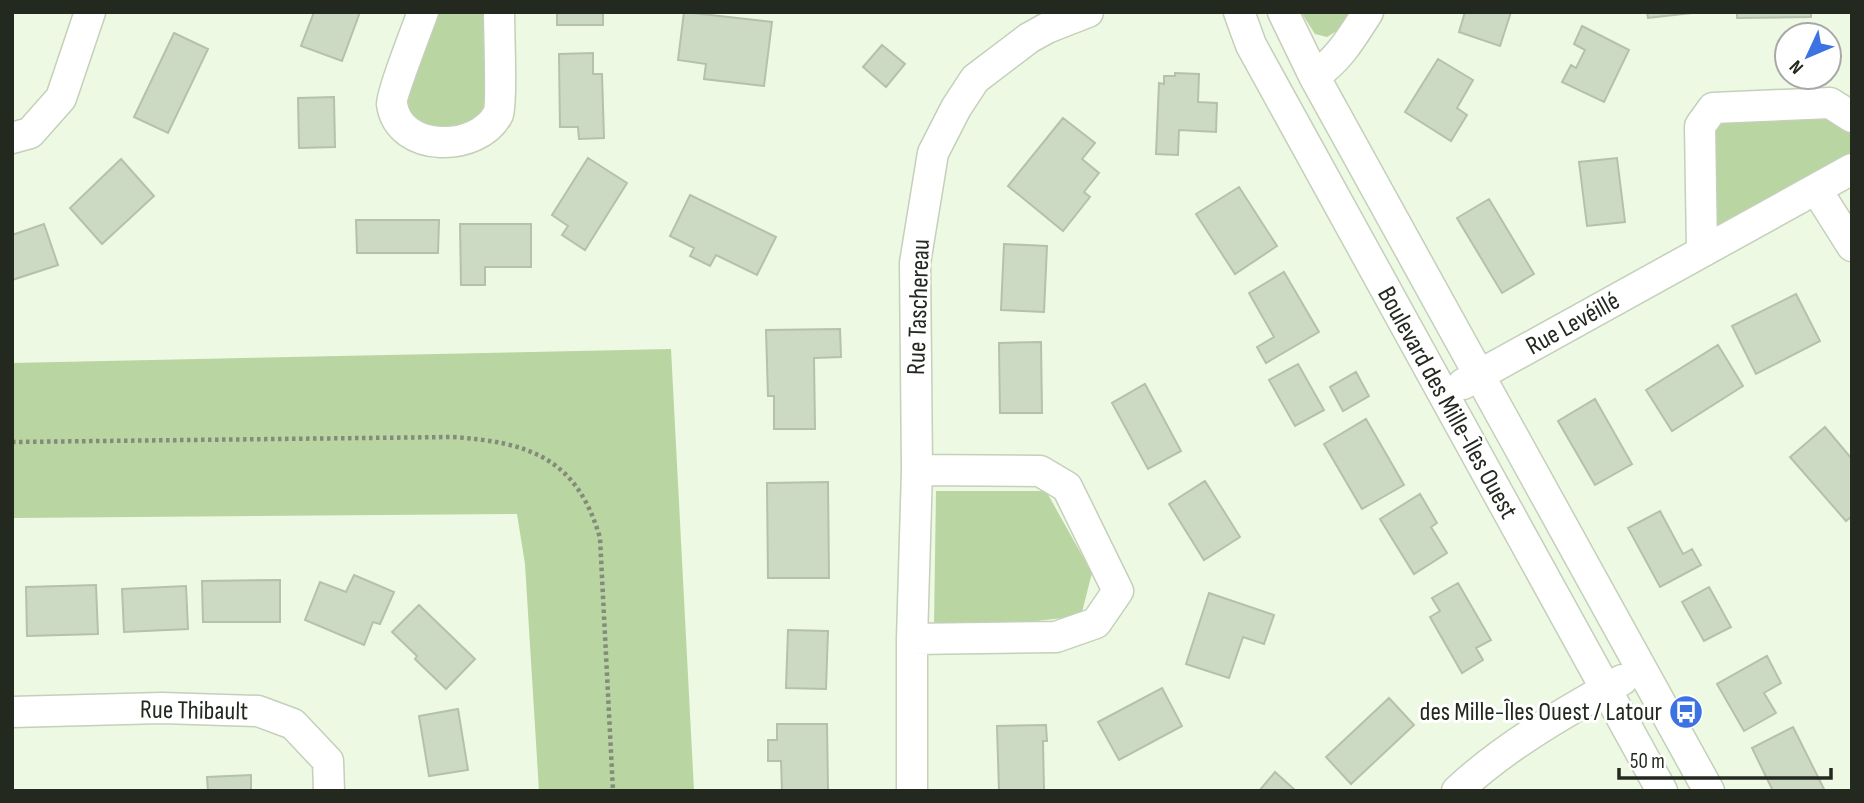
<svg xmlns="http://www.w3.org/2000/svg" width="1864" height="803" font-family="'Sofia Sans Condensed',sans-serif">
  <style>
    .green { fill: #b9d5a1 }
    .building { fill: #cddac3; stroke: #b5c1ab; stroke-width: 2 }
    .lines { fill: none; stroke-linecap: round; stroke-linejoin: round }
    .minor-casing { stroke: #c4d0ba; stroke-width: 33 }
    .path { stroke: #838b7b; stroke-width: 4.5; stroke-dasharray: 3.5 3.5; stroke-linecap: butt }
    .minor { stroke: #fff; stroke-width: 30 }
    .labels { text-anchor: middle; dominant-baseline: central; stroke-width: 6; stroke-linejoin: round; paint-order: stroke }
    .street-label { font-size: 26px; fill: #242920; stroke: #fff }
    .poi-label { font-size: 26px; fill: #242920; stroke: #fff; text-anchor: end }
  </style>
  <rect width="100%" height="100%" fill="#edf9e2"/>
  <path class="green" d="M432,12H488L491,109L447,133L424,126L404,112L401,95Z
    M1301,12H1350L1338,30L1327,37L1315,34Z
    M1826,108L1852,124V162L1707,243L1714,115Z
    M671,349L694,791H539L525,564L517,514L12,518V363Z
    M936,491H1046L1092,573L1081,616L1010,624L934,626Z"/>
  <path class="building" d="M314,12H360L342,61L301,46Z
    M557,12H603V25H557Z
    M684,12L772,22L764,86L704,79L706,64L678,60Z
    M1465,12H1511L1500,46L1459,32Z
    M1647,12H1701L1648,18Z
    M1737,12H1811V17L1737,18Z
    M1582,26L1629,50L1604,102L1562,82L1571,65L1576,68L1585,50L1574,44Z
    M174,33L208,49L168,133L134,117Z
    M882,45L905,64L886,87L863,67Z
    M593,53V74H602L604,138L579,139L578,127H560L559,54Z
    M1438,59L1473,80L1457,108L1467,115L1451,141L1405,112Z
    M1175,73L1199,74L1198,102L1217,103L1216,132L1179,130L1178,155L1156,154L1159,83L1164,84V76H1175Z
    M334,97L335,147L299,148L298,98Z
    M1063,118L1095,143L1082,159L1099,173L1084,192L1090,197L1063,231L1008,186Z
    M588,158L627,183L585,250L562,235L568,226L552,215Z
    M1617,158L1625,222L1587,226L1579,162Z
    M121,159L154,196L102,244L70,208Z
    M1239,187L1277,246L1235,274L1196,214Z
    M690,195L776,237L757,275L716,255L710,266L690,256L694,248L670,236Z
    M1489,199L1534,274L1502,293L1457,218Z
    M356,220H439L438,253H357Z
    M44,224L58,265L12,280V235Z
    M460,224H531V267H485V285H461Z
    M1004,244L1047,246L1044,312L1001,310Z
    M1284,272L1319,332L1266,363L1257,347L1274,337L1249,293Z
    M1796,294L1820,341L1756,374L1732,326Z
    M840,329L841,357L814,358L815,429H774V396H768L766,330Z
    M1041,342L1042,413H1000L999,343Z
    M1718,345L1743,386L1672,431L1646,390Z
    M1298,364L1324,410L1295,426L1269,380Z
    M1356,372L1369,396L1343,411L1330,387Z
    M1145,384L1181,451L1148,469L1112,403Z
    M1595,399L1632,464L1595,485L1558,421Z
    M1366,419L1404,485L1362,509L1324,444Z
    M1825,427L1852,459V516L1846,521L1790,457Z
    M1205,481L1240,537L1204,560L1169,504Z
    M828,482L829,578H768L767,483Z
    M1420,494L1437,523L1431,527L1447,553L1414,574L1380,519Z
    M1660,511L1683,554L1692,549L1701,565L1660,587L1628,528Z
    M354,575L394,592L380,624L373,622L364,645L305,620L320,582L346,592Z
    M280,580V622H203L202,581Z
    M1458,583L1491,640L1476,648L1483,660L1462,673L1430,617L1440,611L1432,598Z
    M96,585L98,634L27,636L26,587Z
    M186,586L188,629L124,632L122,589Z
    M1709,587L1731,627L1704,641L1682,602Z
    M1209,593L1274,615L1264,644L1243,637L1229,678L1186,664Z
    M419,605L475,659L446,689L415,659L417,656L392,632Z
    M788,630L828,631L826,689L786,688Z
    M1767,656L1781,683L1764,693L1776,713L1744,731L1717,684Z
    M1162,688L1182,726L1119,760L1098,722Z
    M1389,698L1414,725L1351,784L1326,757Z
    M458,709L468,770L429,776L419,716Z
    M777,724H827L828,791H782L781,761H768V740H777Z
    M1046,725L1047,741H1043L1044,791H999L997,726Z
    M1793,727L1825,791H1773L1752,748Z
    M1275,772L1296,791H1259Z
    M251,775V791H208L207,777Z"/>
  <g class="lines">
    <g class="minor-casing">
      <path id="minor" d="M423,12C418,26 391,95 392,104C399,154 479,152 498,114C502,105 499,29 499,12
        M1239,12L1251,45L1662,791
        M1283,12L1314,76L1709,791
        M1314,76C1339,60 1352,37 1368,12
        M12,138L30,133L61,98L90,12
        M1816,189L1852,246
        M1702,251L1700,126L1713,108L1830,103L1852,117
        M1463,384L1852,169
        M912,639L1056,637L1096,623L1118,591L1067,487L1040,471L917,470
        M12,712L162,708L258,711L293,724L328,761L329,791
        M912,791V639L917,470L915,263L933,153L956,108L975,79L1029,38L1047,28L1088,12
        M1457,791C1506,745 1564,713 1622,680"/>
    </g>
    <path class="path" d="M12,442L452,437C529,442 577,458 600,538L613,791"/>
    <use href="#minor" class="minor"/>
  </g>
  <defs>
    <g id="bus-disc" transform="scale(1.75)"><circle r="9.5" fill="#3c72e2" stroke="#fff"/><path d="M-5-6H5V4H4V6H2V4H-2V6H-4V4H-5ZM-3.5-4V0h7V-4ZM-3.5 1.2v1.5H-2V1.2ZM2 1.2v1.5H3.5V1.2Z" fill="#fff"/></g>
  </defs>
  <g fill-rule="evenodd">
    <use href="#bus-disc" x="1686" y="712"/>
  </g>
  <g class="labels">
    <g class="street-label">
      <text transform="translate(919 307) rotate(-88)">Rue Taschereau</text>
      <text transform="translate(1573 324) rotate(-29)">Rue Levéillé</text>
      <text transform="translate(1447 403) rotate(61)">Boulevard des Mille-Îles Ouest</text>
      <text transform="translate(194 711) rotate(1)">Rue Thibault</text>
    </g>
    <g class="poi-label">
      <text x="1662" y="712">des Mille-Îles Ouest / Latour</text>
    </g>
  </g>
  <rect width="1864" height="803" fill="none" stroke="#242920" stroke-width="28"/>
  <g transform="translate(1808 56) rotate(226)"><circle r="33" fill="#ffffff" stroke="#a7a9a6" stroke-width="2"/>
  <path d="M0-5L12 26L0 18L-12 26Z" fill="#3c72e2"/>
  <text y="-10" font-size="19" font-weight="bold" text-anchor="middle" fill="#242920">N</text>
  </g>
  <path d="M1619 768v10h212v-10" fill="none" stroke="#242920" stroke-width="3.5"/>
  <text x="1630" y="768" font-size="21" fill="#242920" stroke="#ffffff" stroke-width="5" paint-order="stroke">50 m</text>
</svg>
